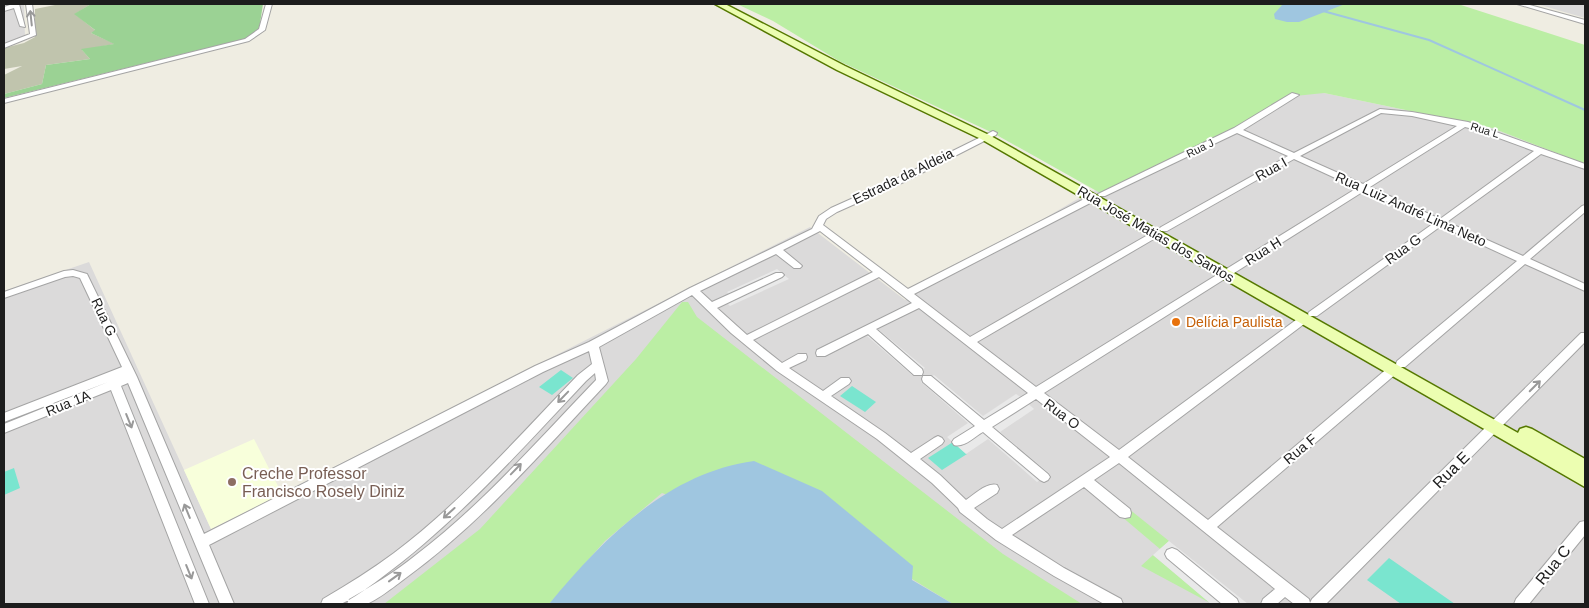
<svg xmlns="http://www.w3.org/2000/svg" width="1589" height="608" font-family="Arial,sans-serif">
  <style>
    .residential { fill: #dbdada }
    .education { fill: #f8ffdb }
    .construction { fill: #c0c4ad }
    .grass { fill: #bbeea4 }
    .forest { fill: #9bd294 }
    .pitch { fill: #7ae5cf }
    .parking { fill: #e9e9e9 }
    .water { fill: #9fc6e0 }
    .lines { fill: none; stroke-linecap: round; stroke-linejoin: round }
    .stream { stroke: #9fc6e0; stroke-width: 2 }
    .minor-casing { stroke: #a4a4a4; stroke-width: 2 }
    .secondary-casing { stroke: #557800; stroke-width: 3 }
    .minor { fill: #fff; fill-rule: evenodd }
    .secondary { fill: #ecfeb1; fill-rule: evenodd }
    .oneway { stroke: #999 }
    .food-dot { fill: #e8710a; stroke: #fff; stroke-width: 2 }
    .education-dot { fill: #8d6e63; stroke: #fff; stroke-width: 2 }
    .labels { text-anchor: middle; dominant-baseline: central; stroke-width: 4; stroke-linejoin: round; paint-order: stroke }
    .far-street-label { font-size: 11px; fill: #1d1d1d; stroke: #fff }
    .street-label { font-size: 14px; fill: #1d1d1d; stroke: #fff }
    .food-label { font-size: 14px; fill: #c56008; stroke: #fff; text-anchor: start }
    .near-street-label { font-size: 16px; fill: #1d1d1d; stroke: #fff }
    .near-education-label { font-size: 16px; fill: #785e54; stroke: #fff; text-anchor: start }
  </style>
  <rect width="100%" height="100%" fill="#efede2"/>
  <path class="residential" d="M4,4H24L25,38L4,43Z
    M1537,4H1585V18Z
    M1290,92L1324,93L1492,128L1585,164V604H4V291L89,262L211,529L810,227L905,300L1074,201Z"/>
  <path class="education" d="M254,439L282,494L211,529L184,470Z"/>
  <path class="construction" d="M60,4H91L75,14L96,31L91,33L115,44L82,50L90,59L46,65L42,84L4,94V75L22,66L4,69V48L24,43L35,37V9Z"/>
  <path class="grass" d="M737,4H1463L1461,5L1585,45V164L1492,128L1324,93L1295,96L1237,130L1102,194L993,133L839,61L773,21Z
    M682,302H688L697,317L1003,554L1082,604H953L912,579L662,493L605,541L549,604H384L480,529L636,359Z
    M1129,509L1169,541L1160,549L1121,516Z
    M1153,555L1210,603L1141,566Z"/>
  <path class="forest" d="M91,4H263L259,30L248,38L4,98V94L42,84L46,65L90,59L81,49L114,44L91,33L95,30L74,14Z"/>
  <path class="pitch" d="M561,370L573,378L552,395L539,387Z
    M852,386L876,402L865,412L840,396Z
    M953,442L967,454L942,470L928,458Z
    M14,468L20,488L4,495V472Z
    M1389,558L1455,604H1401L1367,580Z"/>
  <path class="parking" d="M777,269L789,279L730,306L721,297L729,294L727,292Z
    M879,330L925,368L912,375L867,336Z
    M934,375L983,416L1016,394L1022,398L1034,409L1000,432L1049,473L1037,482L988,439L966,454L947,437L968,423L921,382Z
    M1169,541L1248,604H1211L1153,555Z"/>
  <path class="water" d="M1283,4H1345L1299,22H1287L1275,19L1274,14Z
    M754,461L822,491L913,566L912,580L953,604H549C603,539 667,473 754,461Z"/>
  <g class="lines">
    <path class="stream" d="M1323,11L1429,40L1585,110"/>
    <g class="minor-casing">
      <path id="minor" d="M13,4H19L25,27L20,26L14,8L4,11V7Z
        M26,4H32L36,35L4,48V44L30,34Z
        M266,4H272L265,30L249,41L4,103V99L245,39L259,29Z
        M1517,4H1526L1585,20V24Z
        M1292,93L1299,95L1243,130L1294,153L1380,109L1412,112L1468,122L1585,164V169L1541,154L1447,222L1523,256L1582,206L1585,205V212L1530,259L1585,284V291L1525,264L1405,367H1397L1396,364L1397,361L1517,261L1441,226L1317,316H1309L1308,314L1309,312L1434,223L1364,191L1044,393L1119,450L1300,317H1308L1309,319L1308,321L1128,457L1208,520L1389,367H1397L1398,370L1397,373L1217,527L1309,599L1310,603L1312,599L1581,333H1585V342L1326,604H1294L1285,597L1277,604H1261L1263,599L1275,589L1119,463L1094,480L1130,509L1131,513L1130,517L1125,518L1120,517L1084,487L1012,535L1064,568L1121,599L1123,604H1104L1054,576L996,540L960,512L958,508L932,483L877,439L777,371L731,333L692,295L599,347L608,381L606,384C543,451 482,522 407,577C399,583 375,602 366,604C361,606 352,604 347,604L349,599C372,586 395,572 416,555C482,505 538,440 596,380L595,373L586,381C521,450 458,521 381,578C373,584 349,602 340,604C335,606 326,604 321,604L323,599C347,585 371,570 394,553C462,502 519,436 578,375L592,364L589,351L543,372L209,545L234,604H220L128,383L121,386L209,604H195L111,390L4,433V424L108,382L4,422V413L122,367L80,278L73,276L65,277L4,298V292L64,271L73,270L87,274L137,377L204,534L535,366L589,342L690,288L812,229L819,216L831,208L900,177L993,131L997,133L996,135L906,181L837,212L826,219L823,225L908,289L1090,196H1096L1097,198L1096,200L914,294L970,337L1153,232H1159L1161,234L1159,236L977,342L1036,387L1357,188L1294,159L1167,231H1161L1159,229L1161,227L1288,156L1237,133L1105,196H1099L1098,194L1234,128ZM1381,113L1412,116L1457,126L1363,184L1300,156ZM1465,127L1477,130L1534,151L1440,219L1370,187ZM820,231L873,272L747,335L717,308L782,277L784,275L782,273H776L712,302L700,291L776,254L794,268H800L802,266L800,264L783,250ZM879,277L912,303L817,350L816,353L817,356H825L868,334L914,375H922L923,372L922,369L876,329L919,308L1028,393L984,420L931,376H923L922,379L923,382L975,426L954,439L952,442L954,445C964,448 974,437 983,432L1040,480L1044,482L1048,480L1050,477L1048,474L992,427L1036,399L1110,457L1002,529L987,519L974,508L997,493L999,489L997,485C987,482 975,494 966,500L940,475L920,459L942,444L944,441L942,438L938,436L934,438L911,453L885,433L831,396L849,384L851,381L849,378H841L823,391L789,368L806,360L807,357L806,354H798L782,363L753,340Z
        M1585,521V535L1529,604H1514L1516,599L1580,522Z
        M1172,548L1177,550L1237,599L1239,604H1222L1167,558L1165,554L1167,550Z"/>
    </g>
    <g class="secondary-casing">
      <path id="secondary" d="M715,4H725L845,66L989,135L1518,433L1520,429L1526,427L1532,429L1585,459V487L981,139L837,70Z"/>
    </g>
    <use href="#minor" class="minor"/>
    <use href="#secondary" class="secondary"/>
  </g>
  <defs><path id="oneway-shaft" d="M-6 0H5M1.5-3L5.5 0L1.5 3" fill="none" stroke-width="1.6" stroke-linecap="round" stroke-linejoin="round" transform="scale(1.25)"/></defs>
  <g class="oneway">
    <use href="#oneway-shaft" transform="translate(31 18) rotate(-96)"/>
    <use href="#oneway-shaft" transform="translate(1535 386) rotate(-45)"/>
    <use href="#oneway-shaft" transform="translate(563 397) rotate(134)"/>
    <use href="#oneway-shaft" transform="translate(129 421) rotate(68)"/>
    <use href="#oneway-shaft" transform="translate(516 469) rotate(-46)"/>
    <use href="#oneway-shaft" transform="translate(187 511) rotate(-112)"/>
    <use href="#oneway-shaft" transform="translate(449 513) rotate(138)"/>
    <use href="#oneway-shaft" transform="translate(189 572) rotate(68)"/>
    <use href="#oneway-shaft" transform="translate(395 577) rotate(-36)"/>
  </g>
  <circle class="food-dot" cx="1176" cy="322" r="5"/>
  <circle class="education-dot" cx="232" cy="482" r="5"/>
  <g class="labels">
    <g class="far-street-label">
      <text transform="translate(1485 130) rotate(17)">Rua L</text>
      <text transform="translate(1200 148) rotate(-26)">Rua J</text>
    </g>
    <g class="street-label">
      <text transform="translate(1271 169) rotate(-29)">Rua I</text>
      <text transform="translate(903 176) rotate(-26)">Estrada da Aldeia</text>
      <text transform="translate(1411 209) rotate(24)">Rua Luiz André Lima Neto</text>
      <text transform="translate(1156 234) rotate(30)">Rua José Matias dos Santos</text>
      <text transform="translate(1403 249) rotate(-36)">Rua G</text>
      <text transform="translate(1263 251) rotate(-32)">Rua H</text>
      <text transform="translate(104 317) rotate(65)">Rua G</text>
      <text transform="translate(68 403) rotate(-22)">Rua 1A</text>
      <text transform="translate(1062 414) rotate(37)">Rua O</text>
      <text transform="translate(1300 449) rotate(-40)">Rua F</text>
    </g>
    <g class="food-label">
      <text x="1186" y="322">Delícia Paulista</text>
    </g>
    <g class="near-street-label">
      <text transform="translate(1451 470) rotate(-45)">Rua E</text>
      <text transform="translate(1553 565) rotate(-51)">Rua C</text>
    </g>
    <g class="near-education-label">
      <text x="242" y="473">Creche Professor<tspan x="242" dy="18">Francisco Rosely Diniz</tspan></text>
    </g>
  </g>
  <rect width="1589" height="608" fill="none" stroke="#1d1d1d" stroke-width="10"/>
</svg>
